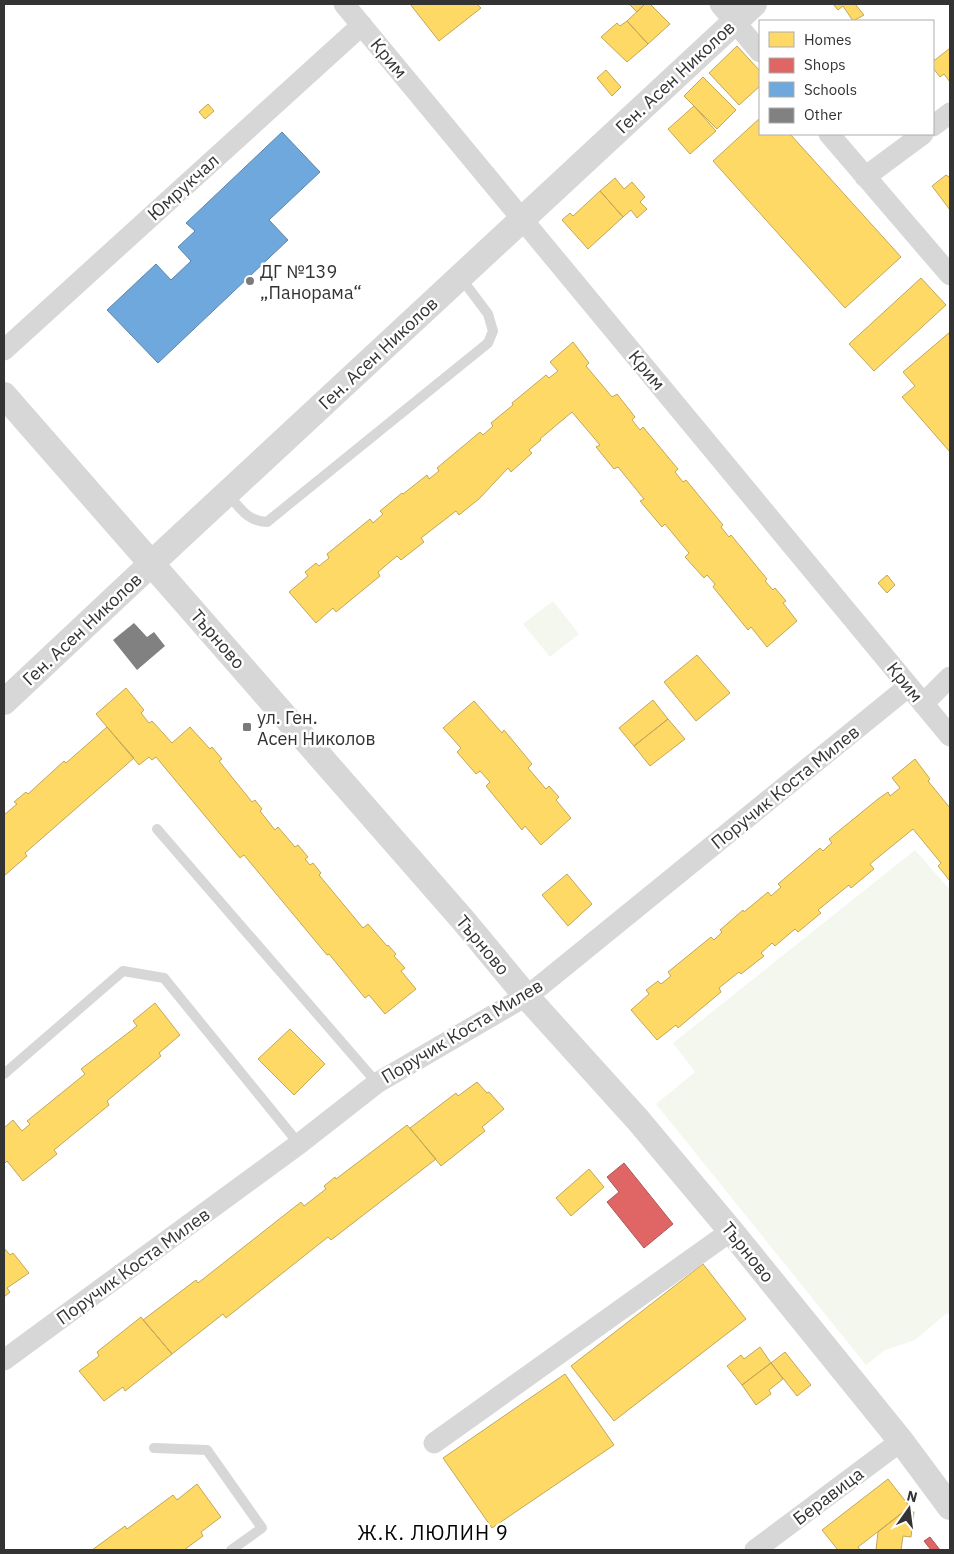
<svg xmlns="http://www.w3.org/2000/svg" width="954" height="1554" font-family="'IBM Plex Sans',sans-serif">
  <style>
    .green { fill: #f3f7ee }
    .homes { fill: #ffd966; stroke: #c2a757 }
    .shops { fill: #e06666; stroke: #ac5757 }
    .schools { fill: #6fa8dc; stroke: #5d85a9 }
    .building { fill: #818181 }
    .lines { fill: none; stroke-linecap: round; stroke-linejoin: round }
    .service { stroke: #d7d7d7; stroke-width: 10 }
    .minor { stroke: #d7d7d7; stroke-width: 21 }
    .tertiary { stroke: #d7d7d7; stroke-width: 26 }
    .poi-dot { fill: #7a7a7a; stroke: #fff; stroke-width: 2 }
    .labels { text-anchor: middle; dominant-baseline: central; stroke-width: 5; stroke-linejoin: round; paint-order: stroke }
    .street-label { font-size: 18px; fill: #333; stroke: #fff }
    .poi-label { font-size: 18px; fill: #333; stroke: #fff; text-anchor: start }
    .quarter-label { font-size: 20px; letter-spacing: 1px; fill: #000; stroke: #fff }
  </style>
  <rect width="100%" height="100%" fill="#fff"/>
  <path class="green" d="M553,601L579,634L550,657L523,624Z
    M915,850L950,890V1316L947,1313L915,1340L885,1350L866,1365L656,1104L695,1072L673,1043Z"/>
  <path class="homes" d="M410,4H477L481,8L439,41Z
    M631,4H645L637,12L630,5Z
    M645,4H650L670,24L648,44L627,21Z
    M833,4H855L864,15L853,21L843,6L838,10Z
    M627,21L648,44L627,62L601,37L617,23L620,26Z
    M737,46L760,71V86L739,105L709,73Z
    M950,48V82L944,74L940,77L933,68V59L935,60Z
    M606,70L621,87L612,96L597,78Z
    M703,77L736,110L717,129L684,96Z
    M208,104L214,111L205,119L199,112Z
    M694,106L716,131L690,154L668,129Z
    M760,118V134H790L901,257L845,308L713,161Z
    M946,175L949,177L950,176V210L932,186Z
    M615,178L624,189L632,182L645,197L640,202L647,209L637,218L631,210L623,217L600,191Z
    M600,191L623,217L588,249L562,220L570,213L573,216Z
    M921,278L946,305L874,371L849,344Z
    M950,332V452L902,397L915,386L903,372Z
    M573,342L589,363L586,366L612,397L617,394L635,417L632,420L640,430L643,427L678,469L675,472L683,482L686,480L723,525L721,527L729,537L731,535L767,579L765,581L773,590L775,588L786,601L783,603L797,621L767,647L751,627L748,630L713,587L715,584L707,575L704,578L685,557L689,553L665,524L662,527L640,501L644,499L618,467L614,469L596,447L600,445L572,412L540,439L541,440L529,450L532,453L511,472L508,468L480,498L459,515L456,511L421,538L424,542L401,560L397,556L378,572L380,576L336,612L333,608L316,623L289,592L308,576L305,572L316,563L319,566L329,558L327,554L370,519L373,523L383,514L380,511L402,493L403,494L427,475L429,479L439,471L437,468L480,432L483,435L493,426L491,423L513,405L512,403L546,375L549,378L558,371L550,362Z
    M887,575L895,585L887,593L878,583Z
    M697,655L730,693L696,721L664,682Z
    M126,688L144,710L141,713L149,723L152,721L172,743L190,727L210,749L212,747L222,759L219,761L252,802L255,800L262,809L260,811L275,830L278,827L295,847L298,845L308,857L305,859L310,865L313,863L321,873L319,875L363,928L368,924L387,946L388,945L396,954L394,956L405,968L401,971L416,989L385,1014L369,995L365,998L329,954L327,955L244,855L240,858L156,757L152,760L149,757L139,765L96,714Z
    M653,700L668,719L634,746L619,728Z
    M474,701L502,733L504,730L532,764L528,768L546,789L549,786L559,797L556,800L571,818L541,845L525,826L522,830L486,786L490,782L480,771L476,774L457,752L461,748L443,728Z
    M668,719L685,739L650,766L634,746Z
    M107,727L134,758L25,853L27,856L4,876V815L17,804L14,802L26,792L28,794L64,761L66,763Z
    M915,759L930,779L928,781L950,808V881L938,866L941,863L913,829L870,864L874,869L851,888L849,885L818,910L821,913L798,932L795,929L775,946L772,943L761,953L764,956L741,974L739,972L719,988L721,992L678,1028L676,1025L657,1040L631,1010L649,994L646,990L658,981L661,984L671,976L668,972L711,937L714,940L722,932L720,930L743,910L744,912L768,892L771,896L781,887L778,884L820,848L823,851L827,847L832,843L829,839L878,799L888,792L890,796L900,788L892,778Z
    M567,874L592,904L568,926L542,895Z
    M155,1003L180,1035L159,1053L161,1056L107,1101L109,1105L54,1150L57,1154L23,1181L7,1161L4,1164V1128L13,1120L22,1131L30,1124L27,1121L85,1074L81,1069L137,1026L133,1021Z
    M290,1029L325,1064L294,1095L258,1059Z
    M477,1082L487,1093L489,1092L504,1109L482,1127L485,1131L441,1166L410,1128L456,1093L458,1096Z
    M407,1125L436,1159L331,1240L328,1237L226,1318L223,1314L172,1354L143,1320L196,1280L198,1283L301,1202L304,1206L326,1189L324,1186L335,1177L336,1179Z
    M589,1169L604,1187L571,1216L556,1198Z
    M4,1248L10,1255L13,1253L29,1273L7,1288L10,1292L4,1297Z
    M703,1264L746,1319L614,1421L571,1366Z
    M141,1317L172,1354L125,1391L123,1387L104,1401L79,1371L99,1356L97,1352Z
    M760,1347L771,1363L742,1385L727,1366L741,1355L744,1359Z
    M785,1352L811,1385L797,1396L771,1363Z
    M771,1363L783,1379L769,1390L771,1394L756,1405L742,1385Z
    M565,1374L614,1445L492,1528L443,1458Z
    M888,1479L910,1507L858,1547L860,1550H838L822,1530Z
    M197,1484L221,1517L201,1532L203,1536L184,1550H92L125,1526L127,1529L173,1495L177,1500Z
    M904,1511L914,1512L911,1537L903,1536L901,1550H876L878,1532Z"/>
  <path class="shops" d="M624,1163L673,1224L644,1248L607,1202L619,1192L607,1177Z
    M930,1537L940,1550H931L924,1541Z"/>
  <path class="schools" d="M282,132L320,172L269,220L288,240L158,363L107,310L156,264L171,280L191,261L178,247L195,231L186,223Z"/>
  <path class="building" d="M134,623L147,637L154,632L165,646L137,670L113,640Z"/>
  <g class="lines">
    <path class="service" d="M228,494C240,508 247,521 267,522L488,343L493,331L488,314L461,278
      M157,829L377,1083
      M4,1074L123,971L164,978L299,1144
      M154,1448L207,1450L262,1528L231,1550"/>
    <path class="minor" d="M344,4L950,736
      M720,4L760,52
      M933,126L950,113
      M829,134L950,275
      M865,177L923,134
      M4,350L362,25
      M923,704L950,677
      M4,1360L299,1144L377,1083L526,996L540,986L909,686
      M434,1443L731,1231
      M755,1550L901,1441"/>
    <path class="tertiary" d="M4,395L463,920L526,996L638,1120L731,1231L901,1441L950,1507
      M4,702L167,549L754,4"/>
  </g>
  <g class="poi-dot">
    <circle cx="250" cy="281" r="5"/>
    <rect x="242" y="722" width="10" height="10" rx="2.5"/>
  </g>
  <g class="labels">
    <g class="street-label">
      <text transform="translate(389 58) rotate(50)">Крим</text>
      <text transform="translate(675 77) rotate(-43)">Ген. Асен Николов</text>
      <text transform="translate(183 187) rotate(-42)">Юмрукчал</text>
      <text transform="translate(378 353) rotate(-43)">Ген. Асен Николов</text>
      <text transform="translate(647 370) rotate(50)">Крим</text>
      <text transform="translate(82 629) rotate(-43)">Ген. Асен Николов</text>
      <text transform="translate(218 639) rotate(49)">Търново</text>
      <text transform="translate(905 682) rotate(51)">Крим</text>
      <text transform="translate(785 787) rotate(-39)">Поручик Коста Милев</text>
      <text transform="translate(483 945) rotate(50)">Търново</text>
      <text transform="translate(462 1031) rotate(-31)">Поручик Коста Милев</text>
      <text transform="translate(748 1252) rotate(51)">Търново</text>
      <text transform="translate(133 1266) rotate(-36)">Поручик Коста Милев</text>
      <text transform="translate(828 1496) rotate(-37)">Беравица</text>
    </g>
    <g class="poi-label">
      <text x="260" y="271">ДГ №139<tspan x="260" dy="21">„Панорама“</tspan></text>
      <text x="257" y="717">ул. Ген.<tspan x="257" dy="21">Асен Николов</tspan></text>
    </g>
    <g class="quarter-label">
      <text x="433" y="1532">Ж.К. ЛЮЛИН 9</text>
    </g>
  </g>
  <rect width="954" height="1554" fill="none" stroke="#333333" stroke-width="10"/>
  <rect x="759" y="20" width="175" height="115" fill="#ffffff" stroke="#adadad"/>
  <rect x="769" y="32" width="25" height="15" fill="#ffd966" stroke="#adadad"/>
  <text x="804" y="45" font-size="15" fill="#333333">Homes</text>
  <rect x="769" y="58" width="25" height="15" fill="#e06666" stroke="#adadad"/>
  <text x="804" y="70" font-size="15" fill="#333333">Shops</text>
  <rect x="769" y="82" width="25" height="15" fill="#6fa8dc" stroke="#adadad"/>
  <text x="804" y="95" font-size="15" fill="#333333">Schools</text>
  <rect x="769" y="108" width="25" height="15" fill="#818181" stroke="#adadad"/>
  <text x="804" y="120" font-size="15" fill="#333333">Other</text>
  <g transform="translate(909 1509) rotate(14)" stroke="#ffffff" stroke-width="4" paint-order="stroke">
  <path d="M0-4L9 19L0 12L-9 19Z" fill="#333333"/>
  <text y="-8" font-size="14" font-weight="bold" text-anchor="middle" fill="#333333">N</text>
  </g>
</svg>
